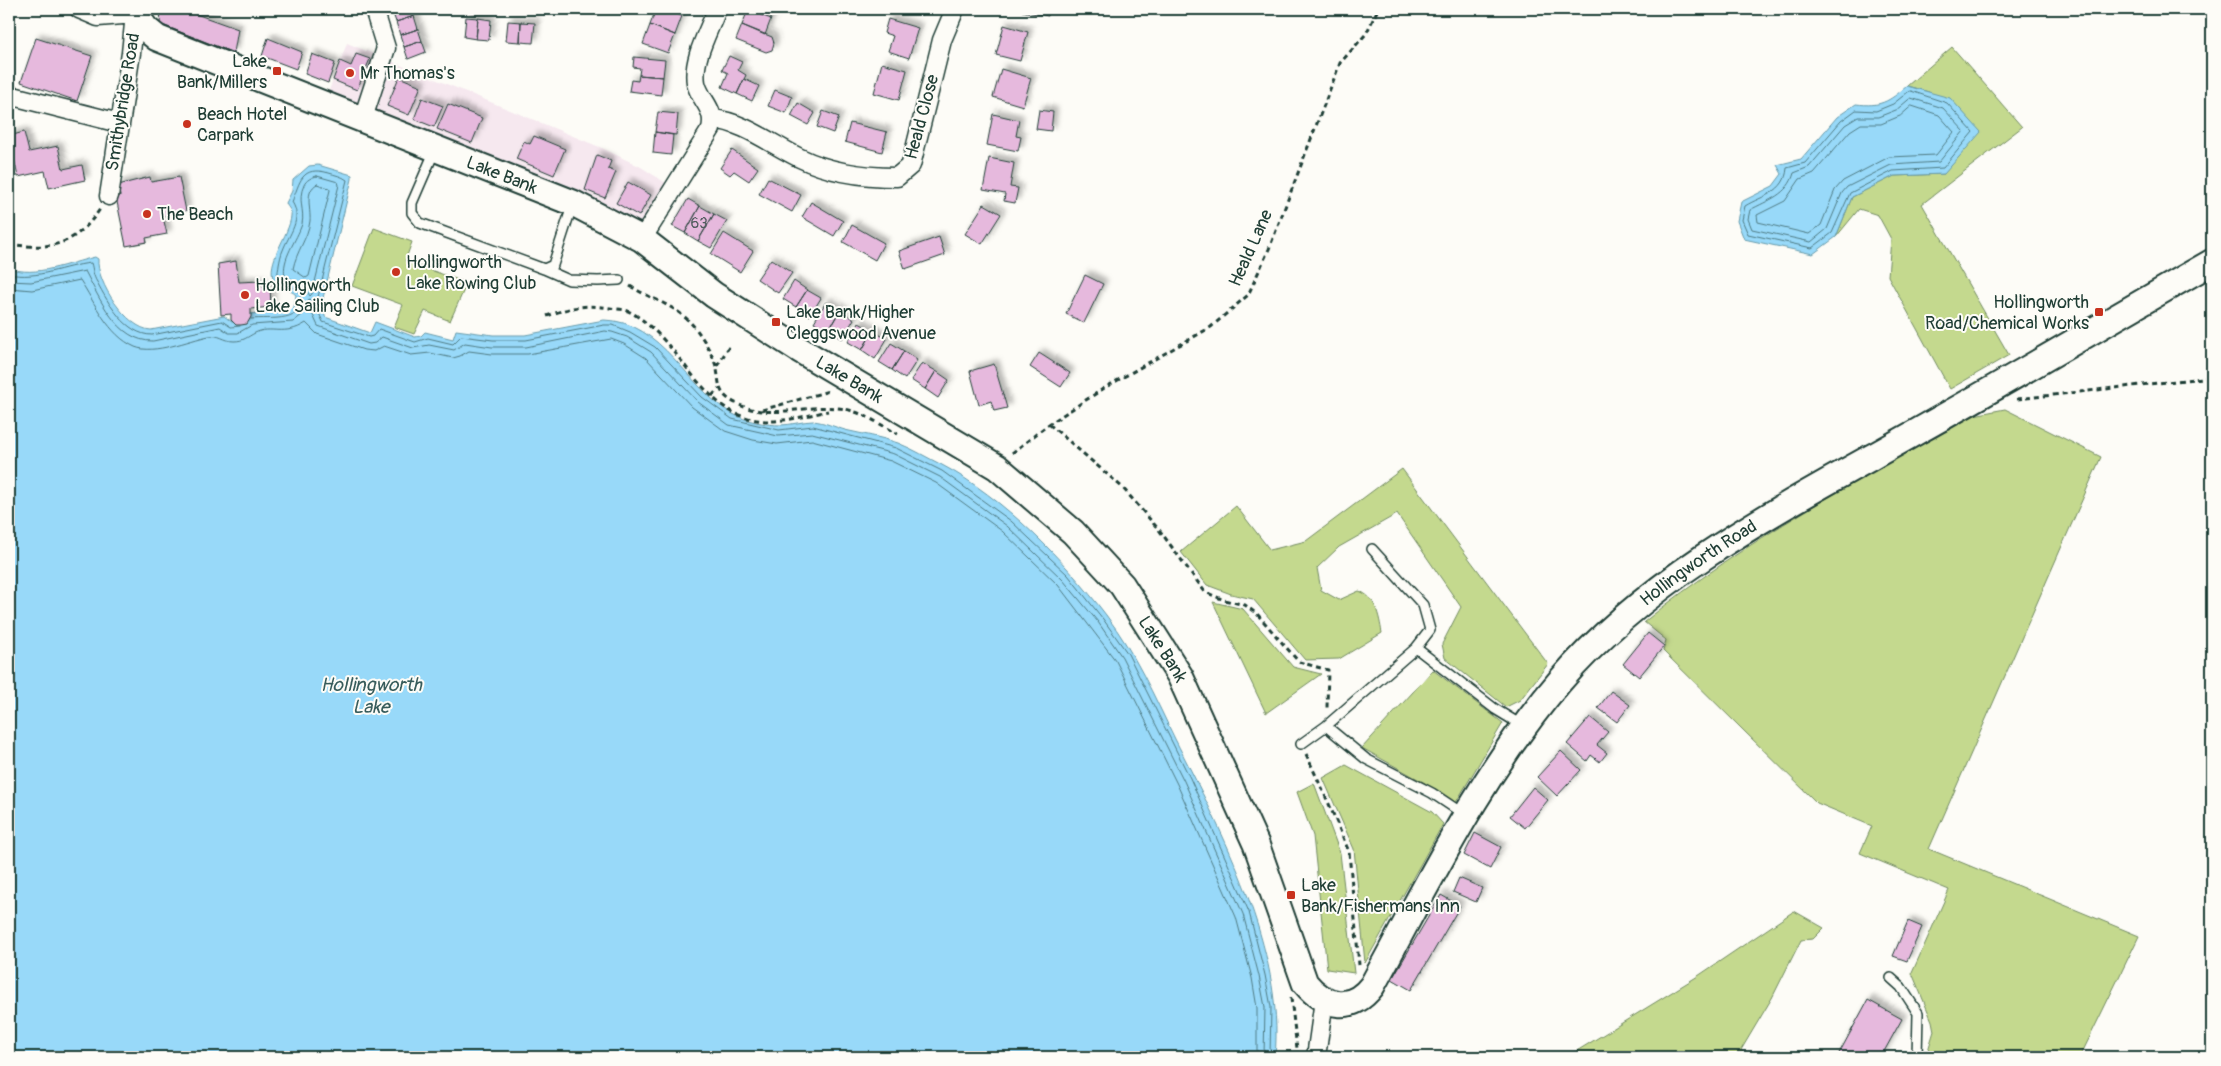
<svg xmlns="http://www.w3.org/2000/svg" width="2221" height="1066" font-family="Pangolin,sans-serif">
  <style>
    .built { fill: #f6e8ef }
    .green { fill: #c4d98e; stroke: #728b61 }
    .water { fill: #98d9f9; stroke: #689baa }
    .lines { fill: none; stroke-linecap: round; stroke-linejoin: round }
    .shore { stroke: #4f7b83; stroke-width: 1 }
    .building { fill: #e6b9dd; stroke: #1f3d34; filter: url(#shadow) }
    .service-casing { stroke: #1f3d34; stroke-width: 12 }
    .minor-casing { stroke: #1f3d34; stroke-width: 21 }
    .secondary-casing { stroke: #1f3d34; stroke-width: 29 }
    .path { stroke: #1f3d34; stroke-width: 3; stroke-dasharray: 5 4; stroke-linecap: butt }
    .service { stroke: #fdfcf7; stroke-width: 9 }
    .minor { stroke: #fdfcf7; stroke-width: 18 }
    .secondary { stroke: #fdfcf7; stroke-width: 25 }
    .poi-dot { fill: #c8321e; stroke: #fdfcf7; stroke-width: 2 }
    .labels { text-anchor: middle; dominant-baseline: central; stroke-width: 4; stroke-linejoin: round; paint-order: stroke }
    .number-label { font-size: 15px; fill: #515c5e }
    .poi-label { font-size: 18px; fill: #1f3d34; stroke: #fdfcf7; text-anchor: start }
    .street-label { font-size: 18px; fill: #1f3d34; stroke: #fdfcf7 }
    .water-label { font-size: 19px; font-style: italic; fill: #375c5b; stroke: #fdfcf7 }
  </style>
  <defs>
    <filter id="shadow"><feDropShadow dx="4.5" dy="-4.5" stdDeviation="2.5" flood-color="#0004"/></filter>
  </defs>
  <rect width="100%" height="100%" fill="#fdfcf7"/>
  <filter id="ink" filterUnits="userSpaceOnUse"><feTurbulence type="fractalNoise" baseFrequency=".02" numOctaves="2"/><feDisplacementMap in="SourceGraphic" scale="10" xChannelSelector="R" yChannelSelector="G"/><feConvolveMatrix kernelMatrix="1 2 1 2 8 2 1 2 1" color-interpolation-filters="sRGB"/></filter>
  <g filter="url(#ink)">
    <path class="built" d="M347,43L602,148L641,167L666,183L640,226L328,93Z"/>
    <path class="green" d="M1952,47L2022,127L1922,204L2009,355L1950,389L1888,276L1891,239L1878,215L1859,209L1836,237L1852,197L1894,176L1944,174L1929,92L1907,86Z
      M374,228L412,242L405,261L467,283L450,321L425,311L414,334L394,327L403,305L352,286Z
      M2005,409L2101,457L1929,849L2139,936L2080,1057H1926L1934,1031L1932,1021L1912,973L1949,890L1860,853L1872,826L1817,803L1663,651L1666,640L1644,622C1745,540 1860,479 1974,415Z
      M1402,469L1548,664L1520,700L1506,707L1445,658L1442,644L1461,607L1397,514L1339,547L1317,568L1321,590L1339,600L1359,591C1376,597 1379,616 1382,633L1339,659L1305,660L1253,599L1231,594L1207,585L1181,552L1236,506L1270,550L1306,541Z
      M1213,602L1243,609L1293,667L1321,674L1266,713Z
      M1433,670L1503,723L1455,804L1425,783L1362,748Z
      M1346,765L1432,812L1443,824L1365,963L1354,849L1323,778Z
      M1314,783L1340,853L1354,973L1327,969L1313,836L1297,792Z
      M1794,911L1824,928L1813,939L1801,940L1772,998L1741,1050L1748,1057H1567L1698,976Z"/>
    <path class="water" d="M1907,86L1950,98L1981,132L1944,174L1894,176L1852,197L1836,237L1813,254L1744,239L1737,221L1741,202L1773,186L1782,174L1777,165L1801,159L1837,117L1856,104C1881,107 1888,102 1907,86Z
      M318,165L352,175V179L323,298L325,317L370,333L375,322L415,337L421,336L425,332L453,339L456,330L493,335H525L604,320C663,321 687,389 733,414C745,421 767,425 781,425C791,425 803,421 813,421C824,422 835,427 845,430C862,434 881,437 898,443C913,449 928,458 942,465C1003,497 1065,561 1106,615C1135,653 1154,696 1175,739C1222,832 1285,950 1275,1057H9V268C35,278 69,263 95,257L98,259C96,282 127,329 151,330L224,316L232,322H238L247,314L290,311L294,307L296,295C290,289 279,288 274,280C265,263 290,234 291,216C292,209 288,209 286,203L292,191L293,180L309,166Z"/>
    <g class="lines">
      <path class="shore" d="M1911,91L1947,103L1973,132L1943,168L1893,171L1850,193L1832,233L1812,248L1748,234L1742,220L1745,206C1763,195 1785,193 1787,168L1805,163L1841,121L1856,110L1876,111L1893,104L1908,92Z
        M1911,98L1943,108L1964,131L1939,162L1891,165L1847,187L1842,193L1827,229L1811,242L1752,229L1748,219L1750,210C1768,200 1788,195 1794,173L1809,167L1845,125L1858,117H1878L1896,110Z
        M1912,106L1939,115L1954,132L1936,155L1889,157L1843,181L1835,190L1821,225L1809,234L1758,222L1757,215L1785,201L1800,179L1814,173L1850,131L1861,124H1881L1900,116Z
        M317,176L338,182L339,185L312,294L310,296L302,284L285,276C281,259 297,240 302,224C305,210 297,200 304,185C306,180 312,177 317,176Z
        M317,184L329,188L330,190L309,276L306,278L293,269C296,252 308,238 310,221C311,208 304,191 317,184Z
        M9,274C38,280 63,266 91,263C93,269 93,276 97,282C108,303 126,335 152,335L222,321L231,327L240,326
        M9,281L31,282L85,271C99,297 117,342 153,341L220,327L229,333H238L252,325L293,322L303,314L309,299L312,301V313L318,326L369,344L375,343L382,337L413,348L429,345L454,350L465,343L492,347H526L605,331L612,332L627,337L651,352L698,402L729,425L778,436L812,433L894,454L940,477L1007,526L1063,580L1098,622L1122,657L1184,781L1243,914L1259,976L1265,1007L1264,1057
        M9,288L32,290L80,280C95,303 108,335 135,347C154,355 189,340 209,336C219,334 224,341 234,341C244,341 247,337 255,333C270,325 285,337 306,323L317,334L364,350L374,351L384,346L411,355L430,353L453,358L460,356L469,351L492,354H528L611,339L624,344L646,358L692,407L725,431L753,440L777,444L812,440L891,461L936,483L1002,531L1058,585L1116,661L1177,784L1236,917L1252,978L1257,1008V1057
        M251,319C271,317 307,324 300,293C295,285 281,285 278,277C277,273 279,268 279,265C280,260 281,254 283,250C289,234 303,219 292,202C300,182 301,165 329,173C335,175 342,176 347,180L318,297V311L323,322L369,337L373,336L379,329L415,342L428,338L453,344L461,336L493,340H526L604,325H613L630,332L655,347L702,397L732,419L779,430L813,426L896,448L942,471L1011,521L1068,575L1103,619L1128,654L1190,778L1236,882L1249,912L1265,975L1271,1007L1270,1057"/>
    </g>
    <path class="building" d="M161,9H192L193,13L238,29L234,53L160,24Z
      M398,9H412L414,16L396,22L392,11Z
      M656,9H663L682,16L675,35L650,25Z
      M903,9H924L922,15Z
      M1022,9H1050L1048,16L1022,11Z
      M748,10L771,19L765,35L742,25Z
      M414,16L418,29L400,35L396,22Z
      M466,17L478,18L476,39L464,37Z
      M478,18L491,20L489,40L476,39Z
      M888,19L918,28L909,58L888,51L893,36L884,33Z
      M508,21L521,22L520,42L506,41Z
      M521,22L535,23L533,43L520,42Z
      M650,25L675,35L668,53L643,44Z
      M742,25L772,37L774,43L772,50L766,52L736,40Z
      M1004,25L1028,32L1020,61L996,55Z
      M418,29L422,41L404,47L400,35Z
      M36,38L92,56L77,101L21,82Z
      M268,38L302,52L296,69L262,56Z
      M422,41L426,52L408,59L404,47Z
      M312,54L335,63L328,83L305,74Z
      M356,54L370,59L357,90L333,80L340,61L351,66Z
      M729,56L742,62L738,70L746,75L737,94L722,87L728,73L722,70Z
      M634,57L665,60L663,77L639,75L640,68L633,67Z
      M882,63L907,70L899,100L874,93Z
      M1001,69L1031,78L1023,106L993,97Z
      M639,75L663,77L661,95L629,91L631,80L638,81Z
      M399,77L421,86L409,115L387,106Z
      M744,79L759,86L752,101L737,94Z
      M775,90L792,97L786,113L768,106Z
      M422,98L443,106L434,127L414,119Z
      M798,103L815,113L808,125L791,116Z
      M448,104L482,118L472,143L437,129Z
      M1039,110L1053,112L1051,131L1036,129Z
      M823,111L839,117L833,133L817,127Z
      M658,112L678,114L676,135L655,132Z
      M993,114L1019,120L1016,136L1021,137L1018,151L987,145Z
      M850,123L887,132L882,152L845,142Z
      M24,132L29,152L58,146L63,169L82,165L85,180L49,188L45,171L18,177L9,136Z
      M655,132L673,135L671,155L653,153Z
      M534,136L565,149L554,175L516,159L524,141L530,144Z
      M732,150L758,168L749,181L734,171L730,175L720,168Z
      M597,155L611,161L608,169L616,172L605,198L585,190Z
      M989,158L1014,163L1010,187L1018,188L1015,203L1004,201L1005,194L983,190Z
      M150,177L151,182L179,177L186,211L163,217L167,234L146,238L147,242L126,246L116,197L120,196L118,185Z
      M768,178L801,195L792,212L759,194Z
      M628,182L651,195L639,216L616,203Z
      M688,199L700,206L685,233L672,226Z
      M811,202L843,221L834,236L802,217Z
      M984,204L1001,214L982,244L965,234Z
      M700,206L714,214L698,241L685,233Z
      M714,214L727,221L711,248L698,241Z
      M852,225L884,243L875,260L843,242Z
      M724,233L753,251L740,272L711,254Z
      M939,237L945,255L905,269L899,251Z
      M771,259L792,273L778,293L757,279Z
      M236,261L239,282L261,281L262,287L270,286L271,307L251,309V317L247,324L241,325H236L231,320V314L221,315L218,264Z
      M1085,275L1103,284L1084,323L1066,314Z
      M794,281L807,290L796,307L783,299Z
      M807,290L821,298L810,316L796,307Z
      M826,302L840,310L828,331L814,322Z
      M840,310L854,319L842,339L828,331Z
      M859,323L873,331L862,350L848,342Z
      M873,331L887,339L875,359L862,350Z
      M891,343L904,351L892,370L879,362Z
      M904,351L917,360L905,379L892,370Z
      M1039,353L1070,373L1061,387L1030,367Z
      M922,363L936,371L925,389L911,380Z
      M994,364L1007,408L994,411L991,401L979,405L970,371Z
      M936,371L949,380L938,398L925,389Z
      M1648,633L1664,646L1639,677L1623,664Z
      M1611,691L1630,705L1617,722L1598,708Z
      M1590,717L1608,732L1597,745L1607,753L1600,762L1591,755L1587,761L1567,744Z
      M1561,751L1581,770L1557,796L1537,777Z
      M1533,787L1548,800L1525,828L1510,816Z
      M1475,833L1501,847L1490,869L1464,855Z
      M1459,878L1482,888L1476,902L1453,892Z
      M1441,895L1460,906L1411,990L1392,979Z
      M1908,921L1922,927L1907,961L1893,956Z
      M1868,1000L1902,1019L1881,1057H1837Z"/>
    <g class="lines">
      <g class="service-casing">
        <path id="service" d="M435,150L412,203V213L420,223L544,269L553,265L573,203
          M544,269L569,280L598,281L619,280
          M1416,648L1495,709L1523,726
          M1326,726L1366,759L1432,793L1465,815
          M1301,744L1326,726L1416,648L1430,630L1423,605L1372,549
          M1891,978L1901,987L1918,1013L1917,1057"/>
      </g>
      <g class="minor-casing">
        <path id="minor" d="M79,9L98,17L135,14L131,53L109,196
          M9,95L119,123
          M363,118L386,48L374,9
          M713,119C744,122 772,145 800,158C831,173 863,177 897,177L911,165L942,40L955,9
          M642,239L711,129C716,108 700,101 696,83C692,59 709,31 717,9
          M1316,1057L1324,1000"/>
      </g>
      <g class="secondary-casing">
        <g id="secondary">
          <path id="s1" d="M136,9L135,14L146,29L157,38L573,203L642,239L714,295L800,350L997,467L1073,532L1122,585L1180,676L1256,844L1305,983C1325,1007 1351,1013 1372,986C1429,882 1482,772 1560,681C1655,570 1795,501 1920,430C2018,375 2114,318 2212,262"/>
        </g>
      </g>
      <path class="path" d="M9,244C51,250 75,246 100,209
        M630,286C649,298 672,304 689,321C700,332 711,351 716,366C720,379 716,391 730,400C768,423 800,404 838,408C860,410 879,424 898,434
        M547,316C571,307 584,304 610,308C615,309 623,309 628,311C643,318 659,334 669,346C681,359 690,374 703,387C714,399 726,411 742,416C770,427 800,417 828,411
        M717,366L729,347
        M712,396L719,388
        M2017,399L2212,377
        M762,410L829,391
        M1049,424L1122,487L1160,531L1205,592L1224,600L1245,605L1257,614L1299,662L1328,670L1327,708
        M1012,453L1049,424L1106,387L1211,327L1248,295L1269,249L1340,63L1366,34L1378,9
        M1306,754L1329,804L1349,852L1359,965
        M1291,998L1298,1057"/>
      <use href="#service" class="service"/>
      <use href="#minor" class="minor"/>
      <use href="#secondary" class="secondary"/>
    </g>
  </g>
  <g class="poi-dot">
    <rect x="272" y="66" width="10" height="10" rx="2.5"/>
    <circle cx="350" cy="73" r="5"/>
    <circle cx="187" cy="124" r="5"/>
    <circle cx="147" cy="214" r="5"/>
    <circle cx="396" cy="272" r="5"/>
    <circle cx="245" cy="295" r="5"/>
    <rect x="2094" y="307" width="10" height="10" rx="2.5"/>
    <rect x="771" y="317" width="10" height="10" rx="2.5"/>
    <rect x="1286" y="890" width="10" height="10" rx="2.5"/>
  </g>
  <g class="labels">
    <g class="number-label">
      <text x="699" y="223">63</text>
    </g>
    <g class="poi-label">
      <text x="267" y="61" text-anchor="end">Lake<tspan x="267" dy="21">Bank/Millers</tspan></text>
      <text x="360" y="73">Mr Thomas's</text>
      <text x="197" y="114">Beach Hotel<tspan x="197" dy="21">Carpark</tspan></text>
      <text x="157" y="214">The Beach</text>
      <text x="406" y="262">Hollingworth<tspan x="406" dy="21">Lake Rowing Club</tspan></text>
      <text x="255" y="285">Hollingworth<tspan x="255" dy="21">Lake Sailing Club</tspan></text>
      <text x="2089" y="302" text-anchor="end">Hollingworth<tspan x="2089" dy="21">Road/Chemical Works</tspan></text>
      <text x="786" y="312">Lake Bank/Higher<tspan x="786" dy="21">Cleggswood Avenue</tspan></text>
      <text x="1301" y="885">Lake<tspan x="1301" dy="21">Bank/Fishermans Inn</tspan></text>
    </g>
    <g class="street-label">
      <text transform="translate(123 102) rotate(-81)">Smithybridge Road</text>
      <text transform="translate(922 117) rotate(-75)">Heald Close</text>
      <text stroke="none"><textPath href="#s1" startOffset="409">Lake Bank</textPath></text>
      <text transform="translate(1251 248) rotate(-66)">Heald Lane</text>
      <text stroke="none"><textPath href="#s1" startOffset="814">Lake Bank</textPath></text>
      <text stroke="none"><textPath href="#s1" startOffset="2219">Hollingworth Road</textPath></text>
      <text stroke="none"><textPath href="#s1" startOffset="1234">Lake Bank</textPath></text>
    </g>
    <g class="water-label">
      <text x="371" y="685">Hollingworth<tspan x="371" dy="22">Lake</tspan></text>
    </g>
  </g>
  <rect width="2221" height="1066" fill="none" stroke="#fdfcf7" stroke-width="30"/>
  <rect x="15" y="15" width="2191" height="1036" fill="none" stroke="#1f3d34" stroke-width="2" filter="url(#ink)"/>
</svg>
